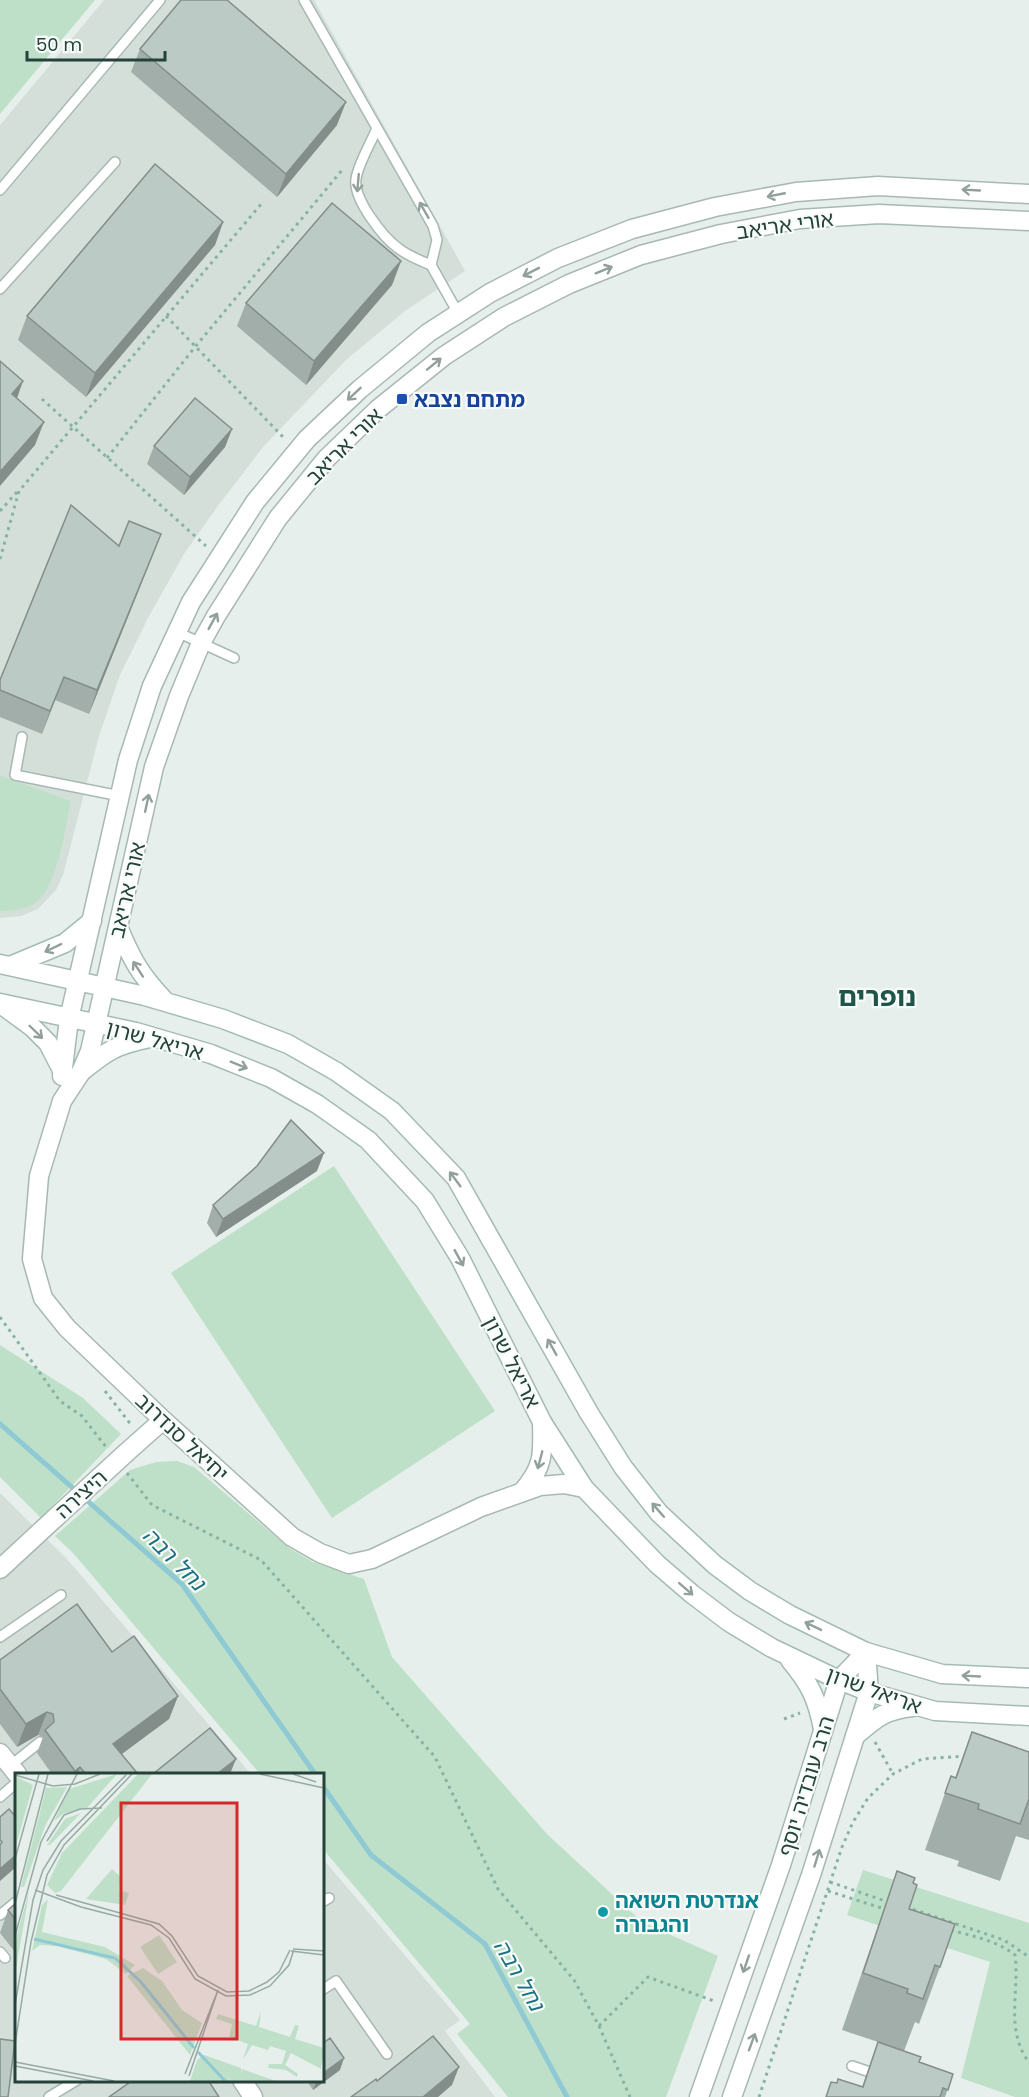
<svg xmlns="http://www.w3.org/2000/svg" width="1029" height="2097" font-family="Poppins,'Noto Sans Hebrew',sans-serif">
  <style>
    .built { fill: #d4dfda }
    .green { fill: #bfe0c8 }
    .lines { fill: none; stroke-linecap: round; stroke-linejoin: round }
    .stream { stroke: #8ec9d4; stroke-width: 5 }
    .service-casing { stroke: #a8b8b2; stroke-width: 12 }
    .minor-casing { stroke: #a8b8b2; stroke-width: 21 }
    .tertiary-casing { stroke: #a8b8b2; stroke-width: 21 }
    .secondary-casing { stroke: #a4bbb3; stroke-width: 21 }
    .path { stroke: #86b3a5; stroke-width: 3; stroke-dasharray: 3 4.5; stroke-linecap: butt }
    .service { stroke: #fff; stroke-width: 9 }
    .minor { stroke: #fff; stroke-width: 18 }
    .tertiary { stroke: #fff; stroke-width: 18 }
    .secondary { stroke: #fff; stroke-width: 18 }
    .minor-bridge-casing { stroke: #a8b8b2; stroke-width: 21; stroke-linecap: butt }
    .minor-bridge { stroke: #fff; stroke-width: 18 }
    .wall { fill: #a1aea9 }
    .shaded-wall { fill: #838d89 }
    .building { fill: #bbcac4; stroke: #838d89; stroke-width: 1.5 }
    .oneway { stroke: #92a09c }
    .transit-dot { fill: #1a4fb4; stroke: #f7fbf9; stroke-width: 2 }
    .culture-dot { fill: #0f9aa8; stroke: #f7fbf9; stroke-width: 2 }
    .labels { text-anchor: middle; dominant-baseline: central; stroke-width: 4.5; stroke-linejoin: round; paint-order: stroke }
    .street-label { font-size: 21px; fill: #24423a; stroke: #f7fbf9 }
    .transit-label { font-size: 21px; font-weight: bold; fill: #164399; stroke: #f7fbf9; text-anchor: start }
    .culture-label { font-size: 21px; font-weight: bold; fill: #0d838f; stroke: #f7fbf9; text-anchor: start }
    .water-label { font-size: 22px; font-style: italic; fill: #1c6f80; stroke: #f7fbf9 }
    .district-label { font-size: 27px; font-weight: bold; fill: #1f5548; stroke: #f7fbf9 }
    .inset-river { fill: none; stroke: #8ec9d4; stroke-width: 3 }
    .inset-road { fill: none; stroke: #98aaa4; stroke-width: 1.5 }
    .view { fill: #d62828; fill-opacity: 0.15; stroke: #d62828; stroke-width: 3 }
    .inset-edge { fill: none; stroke: #24423a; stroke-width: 3 }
  </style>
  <rect width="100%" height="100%" fill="#e6efeb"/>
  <path class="built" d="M104,0H314L465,271L405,311L346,360L263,447L217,507L184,554L148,618L120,675L99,736L63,875L56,890L38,909L21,916L0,918V125Z
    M0,1493L67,1559L251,1774H16V2080H322L323,1859L460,2020L445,2031L495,2097H0Z"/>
  <path class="green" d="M0,0H95L0,114Z
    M0,776L71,801C65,827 58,892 32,905C22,910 11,911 0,911Z
    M334,1166L495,1411L332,1518L171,1273Z
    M0,1345L83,1398L121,1434L41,1518L0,1477Z
    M177,1461L194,1467L289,1548L313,1562L364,1579L392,1657L547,1834L642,1922L718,1956L666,2097H508L457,2034L470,2024L323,1849L322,1774H260L74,1554L55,1536L130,1470L156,1462Z
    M863,1870L1029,1923V2097H1015L961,2078L990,1962L847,1915Z"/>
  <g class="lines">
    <path class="stream" d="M0,1424L182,1584L315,1774
      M322,1785L371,1855L485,1944L567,2097"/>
    <g class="service-casing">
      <path id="service" d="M304,0L433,226L437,240L431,265L458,313
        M377,128C371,143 358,164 356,179C353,199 383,237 398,248C408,256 419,260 431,265
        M0,190L160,0
        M0,289L115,162
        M177,632L234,658
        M22,737L15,775L120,796
        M0,1637L61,1595
        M10,1766L40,1742
        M0,1797L16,1783
        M322,1902L329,1898
        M0,1915L16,1902
        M0,1952L5,1958
        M322,1990L336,1981L387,2054
        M852,2066L879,2075
        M49,2097L77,2080"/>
    </g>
    <g class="minor-casing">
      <path id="minor" d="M62,1076L69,1019L128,760L152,686L191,602L255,502L307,439L360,389L428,333L490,293L558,258L632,229L715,207L796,192L878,186L1029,194
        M127,1452L163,1420
        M584,1488L564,1484L540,1486L481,1507L372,1559L349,1564L320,1553L292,1537L163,1420L67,1328L43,1298L32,1259L39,1176L62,1101L81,1072L90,1051L154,767L179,696L201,643L216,616L278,518L327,458L378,409L444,356L504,317L569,284L641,255L721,234L800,219L879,214L1029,221
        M522,1492C544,1467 543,1454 542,1422
        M0,1569L54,1519
        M0,1753L17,1774
        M242,2080L253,2097"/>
    </g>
    <g class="tertiary-casing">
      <path id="tertiary" d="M699,2097L781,1865L839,1680L866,1652
        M732,2097L811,1875L869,1692L866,1652"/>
    </g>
    <g class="secondary-casing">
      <path id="secondary" d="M119,929C132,960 141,976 165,1001
        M0,964L145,996L223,1019L288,1044L337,1072L392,1111L456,1178L589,1413L623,1467L659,1513L715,1565L750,1591L790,1615L866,1652L942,1674L1029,1678
        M10,966L65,943L92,921
        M0,1003L136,1032L211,1054L271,1078L317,1104L368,1140L425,1201L460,1258L542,1422L584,1488L657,1564L692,1594L729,1622L772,1648L839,1680L869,1692L935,1711L1029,1716
        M6,1008L32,1027L48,1043L62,1070
        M81,1072C108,1050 116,1045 150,1038
        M790,1660C810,1684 817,1698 823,1729
        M855,1736C876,1718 884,1710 913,1707"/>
    </g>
    <path class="path" d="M166,316L284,438
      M42,399L206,546
      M107,458L195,347L343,169
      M0,511L17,492
      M0,559L19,491L262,203
      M0,1317L60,1401L82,1416L106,1447
      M105,1391L132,1426
      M127,1473L152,1505L261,1560L435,1757L498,1889L574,1980L599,2026L630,2097
      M784,1719L800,1713
      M875,1742L893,1774
      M830,1882L888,1902
      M828,1891L888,1910
      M906,1907L1004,1940L1029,1957
      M951,1930C972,1936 998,1941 1015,1955C1019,1985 1009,2017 1020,2046C1022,2052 1026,2058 1029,2063
      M599,2026L648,1977L714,2001
      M759,2097L842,1847L853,1822L868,1798L893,1774L922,1759L965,1756"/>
    <use href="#service" class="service"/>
    <use href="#minor" class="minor"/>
    <use href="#tertiary" class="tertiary"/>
    <use href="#secondary" class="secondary"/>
    <g class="minor-bridge-casing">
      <path id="minor-bridge" d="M54,1519L127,1452"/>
    </g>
    <use href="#minor-bridge" class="minor-bridge"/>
  </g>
  <path class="wall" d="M140,49L337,125L277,197L131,72Z
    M223,222L215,245L86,397L18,340L27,316Z
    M401,261L392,285L306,385L237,326L246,303Z
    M232,429L225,447L184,495L147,464L154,446Z
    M161,534L152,557L89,714L55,700L42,734L0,717V680L119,546Z
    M317,1171L216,1237L207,1223L213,1205Z
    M112,1652L178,1696L169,1719L122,1754L138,1774H52L37,1753L43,1737L38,1735L17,1747L0,1724V1660Z
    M972,1732L1029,1752V1840L1016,1836L1000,1881L957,1866L959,1861L925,1850L951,1776L955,1778Z
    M897,1871L913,1883L909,1909L940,1967L919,2024L915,2022L904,2051L919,2062L953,2074L945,2097H826L862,2087L878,2042L842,2030Z
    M16,1903V1953L0,1933L8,1910Z
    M340,2070L313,2090L306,2080H322Z"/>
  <path class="shaded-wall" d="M346,102L337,125L277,197L286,174Z
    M223,222L215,245L86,397L95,373Z
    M401,261L392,285L306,385L314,361Z
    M23,381L15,404L12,394Z
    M44,422L35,445L0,486V472Z
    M232,429L225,447L184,495L190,477Z
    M161,534L152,557L89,714L97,690Z
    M64,677L55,700L42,734L50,711Z
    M324,1153L317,1171L216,1237L223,1219Z
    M178,1696L169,1719L104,1767L113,1744Z
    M47,1712L38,1735L17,1747L26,1724Z
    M236,1759L230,1774H217Z
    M80,1767L78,1774H74L75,1771Z
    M16,1855V1867L0,1881V1869Z
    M344,2058L340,2070L313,2090L317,2080H322V2074Z
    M459,2067L452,2085L438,2097H423Z"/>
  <path class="building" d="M181,0H227L346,102L286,174L140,49Z
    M155,164L223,222L95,373L27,316Z
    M332,203L401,261L314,361L246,303Z
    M0,361L23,381L12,394L44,422L0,472Z
    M195,398L232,429L190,477L154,446Z
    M71,505L119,546L129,521L161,534L97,690L64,677L50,711L0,690V680Z
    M291,1120L324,1153L223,1219L213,1205L257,1166Z
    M77,1604L112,1652L134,1636L178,1696L113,1744L138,1774H86L80,1767L75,1771L45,1730L54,1722L53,1714L47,1712L26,1724L0,1689V1660Z
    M210,1728L236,1759L217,1774H153Z
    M972,1732L1029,1752V1799L1020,1824L978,1809L979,1804L945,1793L951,1776L956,1778Z
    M9,1809L16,1817V1855L0,1869V1845L2,1842L0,1840V1817Z
    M897,1871L915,1878L913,1883L917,1885L909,1909L955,1924L940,1967L935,1965L923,1999L907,1993L908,1989L863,1973Z
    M16,1903V1920L8,1910Z
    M433,2036L459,2067L423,2097H351L376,2079L377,2081Z
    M330,2038L344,2058L322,2074V2044Z
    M0,2039L15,2041L8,2097H0Z
    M878,2042L921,2057L919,2062L953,2074L948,2090L943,2088L940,2097H826L831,2082L837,2083L838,2079L863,2087Z
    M133,2080H208L219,2097H109Z"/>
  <defs><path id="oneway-shaft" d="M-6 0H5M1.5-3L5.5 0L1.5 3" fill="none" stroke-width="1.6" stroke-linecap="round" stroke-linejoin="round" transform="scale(1.5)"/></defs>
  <g class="oneway">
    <use href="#oneway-shaft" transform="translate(358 183) rotate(95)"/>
    <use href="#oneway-shaft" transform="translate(971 190) rotate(-177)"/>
    <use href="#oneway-shaft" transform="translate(776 195) rotate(169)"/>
    <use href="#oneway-shaft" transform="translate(424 210) rotate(-120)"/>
    <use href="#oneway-shaft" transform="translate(604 270) rotate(-22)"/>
    <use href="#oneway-shaft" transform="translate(531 272) rotate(153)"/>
    <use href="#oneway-shaft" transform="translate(434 364) rotate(-39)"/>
    <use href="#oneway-shaft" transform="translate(354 394) rotate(137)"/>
    <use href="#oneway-shaft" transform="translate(213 621) rotate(-61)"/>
    <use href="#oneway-shaft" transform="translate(147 803) rotate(-78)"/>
    <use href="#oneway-shaft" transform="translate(53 948) rotate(154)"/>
    <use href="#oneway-shaft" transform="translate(138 969) rotate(-123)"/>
    <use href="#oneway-shaft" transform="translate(36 1032) rotate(44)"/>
    <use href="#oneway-shaft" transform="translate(239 1065) rotate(22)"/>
    <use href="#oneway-shaft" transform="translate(455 1179) rotate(-127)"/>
    <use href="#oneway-shaft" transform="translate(459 1258) rotate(61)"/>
    <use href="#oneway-shaft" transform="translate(552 1347) rotate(-119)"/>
    <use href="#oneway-shaft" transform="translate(540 1460) rotate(105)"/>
    <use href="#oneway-shaft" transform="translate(658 1510) rotate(-131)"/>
    <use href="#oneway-shaft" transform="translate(686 1589) rotate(41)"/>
    <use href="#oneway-shaft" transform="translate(813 1626) rotate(-154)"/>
    <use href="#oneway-shaft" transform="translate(971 1676) rotate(-177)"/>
    <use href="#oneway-shaft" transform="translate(817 1858) rotate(-73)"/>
    <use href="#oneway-shaft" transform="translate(746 1964) rotate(109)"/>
    <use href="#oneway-shaft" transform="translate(752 2042) rotate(-70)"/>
  </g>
  <rect class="transit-dot" x="396" y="393" width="12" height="12" rx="3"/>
  <circle class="culture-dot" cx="603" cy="1912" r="6"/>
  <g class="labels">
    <g class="street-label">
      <text transform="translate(785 225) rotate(-8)">אורי אריאב</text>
      <text transform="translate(344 446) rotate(-45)">אורי אריאב</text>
      <text transform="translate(127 890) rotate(-77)">אורי אריאב</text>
      <text transform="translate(155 1040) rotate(15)">אריאל שרון</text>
      <text transform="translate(512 1362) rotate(63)">אריאל שרון</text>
      <text transform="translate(182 1437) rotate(43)">יחיאל סנדרוב</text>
      <text transform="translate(81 1494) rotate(-42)">היצירה</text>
      <text transform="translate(874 1690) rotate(20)">אריאל שרון</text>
      <text transform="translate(806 1786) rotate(-73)">הרב עובדיה יוסף</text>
    </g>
    <g class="transit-label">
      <text x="414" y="399">מתחם נצבא</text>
    </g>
    <g class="culture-label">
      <text x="615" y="1900">אנדרטת השואה<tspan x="615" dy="24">והגבורה</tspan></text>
    </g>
    <g class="water-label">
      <text transform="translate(174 1559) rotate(45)">נחל רבה</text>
      <text transform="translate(519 1975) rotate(60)">נחל רבה</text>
    </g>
    <g class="district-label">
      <text x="877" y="996">נופרים</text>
    </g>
  </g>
  <g transform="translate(15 1773)">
    <rect width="309" height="309" fill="#e6efeb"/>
    <path d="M102,1L72,35L48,41L39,48L54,16ZM123,1H137L46,118L40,120L32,112L47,80ZM0,3L18,12L0,76ZM52,14L30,53L9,114H6L31,15ZM66,40L35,72H32L50,46ZM97,96L106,104L104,117L114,120L110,132L71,126ZM14,118L12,132L0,202L2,162ZM33,126L27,159L90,174L120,192L111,201L91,186L42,173L25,172L17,178L27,132ZM144,162L162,189L143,201L125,174ZM128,195L147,208L167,237L187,250L175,282L112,203ZM246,238L244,254L275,264L280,252L284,253L280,266L309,275L304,308L306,296L276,280L270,292L283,301L282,304L271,297L253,295L254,291H267L271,278L255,273L253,277L237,272L228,287L233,271L214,264L217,251L201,246L203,241L241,253ZM189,282L226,295V300L227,296L261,308H227L226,305V308H216L211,301L215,308H175L182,287Z" fill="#bfe0c8"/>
    <path class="inset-river" d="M19,166L100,185L126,209L179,275M183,279L210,308"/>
    <path class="inset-road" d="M245,1L309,15M278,1L301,9M0,2L38,13L60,11L85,1M32,68L49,42L65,36L87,35M0,86L24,1M20,117L66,134L136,152L154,165L180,206L211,223L235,222L255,213L274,192L279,176M41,122L144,151L157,163L183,203L212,219L234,218L252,209L264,199L275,177M0,131L33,1M0,163L26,69L62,1M278,176L309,178M276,178L309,182M0,232L18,127L28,97L46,68L111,2M0,271L16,169L32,102L49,72L117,1M0,289L99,308M0,293L78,308M170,301L203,217M174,303L203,217"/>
    <path class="view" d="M106,30H222V266H106Z"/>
    <rect width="309" height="309" class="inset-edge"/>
  </g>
  <path d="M27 51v9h138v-9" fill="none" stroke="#24423a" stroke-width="3"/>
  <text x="36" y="51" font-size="18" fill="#24423a" stroke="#f7fbf9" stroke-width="4.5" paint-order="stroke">50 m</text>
</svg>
